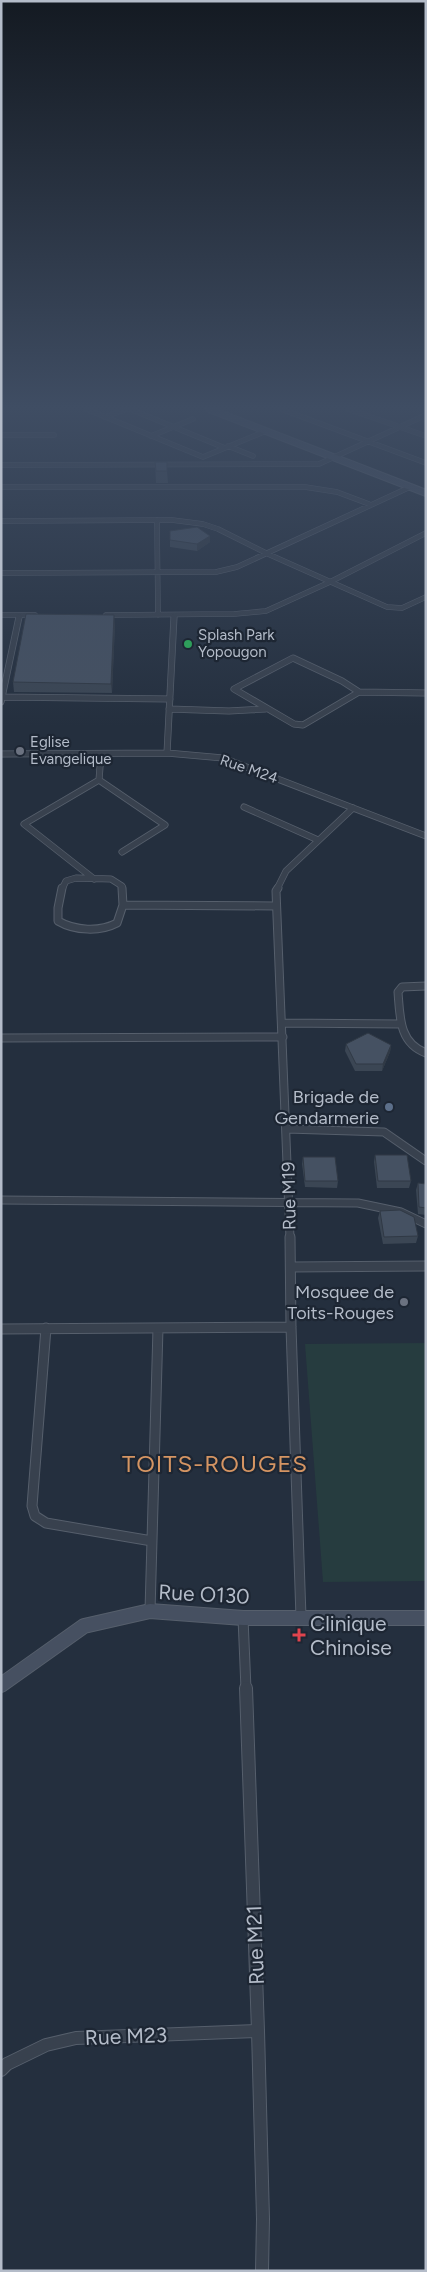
<svg xmlns="http://www.w3.org/2000/svg" width="427" height="2272" font-family="Figtree,sans-serif">
  <style>
    .green { fill: #263c3f }
    .lines { fill: none; stroke-linecap: round; stroke-linejoin: round }
    .street-far4-casing { stroke: #565f6c; stroke-width: 5.5 }
    .street-far3-casing { stroke: #565f6c; stroke-width: 7 }
    .street-far2-casing { stroke: #565f6c; stroke-width: 9 }
    .street-far1-casing { stroke: #565f6c; stroke-width: 11 }
    .street-casing { stroke: #565f6c; stroke-width: 14 }
    .secondary-far1-casing { stroke: #565f6c; stroke-width: 8 }
    .secondary-casing { stroke: #565f6c; stroke-width: 16 }
    .street-far4 { stroke: #38414e; stroke-width: 4.5 }
    .street-far3 { stroke: #38414e; stroke-width: 5.5 }
    .street-far2 { stroke: #38414e; stroke-width: 7 }
    .street-far1 { stroke: #38414e; stroke-width: 9 }
    .street { stroke: #38414e; stroke-width: 12 }
    .secondary-far1 { stroke: #465061; stroke-width: 6 }
    .secondary { stroke: #465061; stroke-width: 14 }
    .wall { fill: #3b4654 }
    .shaded-wall { fill: #303945 }
    .building { fill: #455162; stroke: #303945 }
    .leisure-dot { fill: #2e9e5b; stroke: #1d2633; stroke-width: 2 }
    .worship-dot { fill: #6b7280; stroke: #1d2633; stroke-width: 2 }
    .service-dot { fill: #5c6f8a; stroke: #1d2633; stroke-width: 2 }
    .health-dot { fill: #e0444e; stroke: #1d2633; stroke-width: 2 }
    .labels { text-anchor: middle; dominant-baseline: central; stroke-width: 4.5; stroke-linejoin: round; paint-order: stroke }
    .far-poi-label { font-size: 15px; fill: #b4bcc9; stroke: #1d2633; text-anchor: start }
    .far-street-label { font-size: 15px; fill: #b4bcc9; stroke: #1d2633 }
    .poi-label { font-size: 18px; fill: #b4bcc9; stroke: #1d2633; text-anchor: end }
    .street-label { font-size: 18px; fill: #b4bcc9; stroke: #1d2633 }
    .near-street-label { font-size: 21px; fill: #b4bcc9; stroke: #1d2633 }
    .near-poi-label { font-size: 21px; fill: #b4bcc9; stroke: #1d2633; text-anchor: start }
    .near-quarter-label { font-size: 24px; letter-spacing: 1px; fill: #d59563; stroke: #1d2633 }
  </style>
  <rect width="100%" height="100%" fill="#242f3e"/>
  <path class="green" d="M426,1343V1581L323,1582L305,1344Z"/>
  <g class="lines">
    <g class="street-far4-casing">
      <path id="street-far4" d="M86,409L203,457L266,431
        M130,409L225,448
        M281,409L426,463
        M348,409L426,436
        M105,417L127,409
        M1,435H54
        M151,436L193,419
        M228,446L253,456
        M1,465L319,464L426,415
        M1,487H305L337,492L369,504
        M157,520L158,615
        M1,521L172,520L203,524L218,529L268,554L387,607L402,608L426,597
        M1,573L216,572L237,567L410,487
        M1,615H35
        M106,615L234,614L266,611L330,582L426,533
        M19,619L20,615
        M174,619V615"/>
    </g>
    <g class="street-far3-casing">
      <path id="street-far3" d="M293,658L342,681L359,692L303,725L294,724L234,689Z
        M359,692L426,693
        M2,697L170,699
        M1,702L19,617
        M169,709L229,711L265,709
        M167,753L174,617
        M1,754L167,753L223,758L426,836
        M99,780L165,825L122,852
        M99,780L101,754
        M244,807L318,840
        M94,879L24,824L99,780
        M62,889L66,881L76,878L111,879L122,886V889
        M277,889L286,871L353,808"/>
    </g>
    <g class="street-far2-casing">
      <path id="street-far2" d="M62,888L58,908V921C75,931 100,932 117,923L123,905L122,888
        M278,888L276,891L290,1238
        M123,905L275,906
        M426,986L402,987L398,992C400,1017 399,1043 426,1053
        M283,1023L401,1024
        M1,1038L283,1037
        M287,1129L384,1132L426,1161
        M1,1200L358,1203L401,1212L426,1224"/>
    </g>
    <g class="street-far1-casing">
      <path id="street-far1" d="M290,1237L291,1327L301,1617
        M291,1267L426,1266
        M46,1328L32,1506L35,1516L46,1523L152,1541
        M1,1329L291,1327
        M150,1611L158,1328
        M243,1618L246,1689"/>
    </g>
    <g class="street-casing">
      <path id="street" d="M246,1688L258,2031L263,2219L262,2271
        M1,2070L7,2064L46,2045L76,2038L258,2031"/>
    </g>
    <g class="secondary-far1-casing">
      <path id="secondary-far1" d="M209,409L426,493"/>
    </g>
    <g class="secondary-casing">
      <path id="secondary" d="M1,1685L84,1626L150,1611L243,1618H426"/>
    </g>
    <use href="#street-far4" class="street-far4"/>
    <use href="#street-far3" class="street-far3"/>
    <use href="#street-far2" class="street-far2"/>
    <use href="#street-far1" class="street-far1"/>
    <use href="#street" class="street"/>
    <use href="#secondary-far1" class="secondary-far1"/>
    <use href="#secondary" class="secondary"/>
  </g>
  <path class="wall" d="M155,462L167,471L168,483H156Z
    M170,531L210,536V542L197,551L170,547Z
    M115,624L112,693L14,692L13,682Z
    M346,1044L391,1045L390,1052L382,1071H355L345,1051Z
    M375,1155L411,1181L409,1188H377L374,1162Z
    M303,1157L338,1181L337,1188L305,1187L302,1164Z
    M418,1183L426,1184V1215L418,1214L416,1190Z
    M380,1211L418,1236L416,1243L383,1244L378,1218Z"/>
  <path class="shaded-wall" d="M210,536V542L197,551V544Z
    M114,615L115,624L112,693L111,684Z
    M391,1045L390,1052L382,1071L383,1064Z"/>
  <path class="building" d="M155,462H167V471H156Z
    M197,527L210,536L197,544L170,540V531Z
    M26,614L114,615L111,684L13,682Z
    M368,1033L391,1045L383,1064H356L346,1044Z
    M375,1155H407L411,1181H378Z
    M303,1157H335L338,1181H305Z
    M418,1183L426,1184V1208L419,1207Z
    M400,1210L414,1217L418,1236L384,1237L380,1211Z"/>
  <linearGradient id="sky" x2="0" y2="1"><stop stop-color="#141a22"/><stop offset="0.56" stop-color="#3f4d63"/><stop offset="1" stop-color="#3f4d63" stop-opacity="0"/></linearGradient>
  <rect width="427" height="727" fill="url(#sky)"/>
  <circle class="leisure-dot" cx="188" cy="644" r="5"/>
  <g class="worship-dot">
    <circle cx="20" cy="751" r="5"/>
    <circle cx="404" cy="1302" r="5"/>
  </g>
  <circle class="service-dot" cx="389" cy="1107" r="5"/>
  <path class="health-dot" d="M296.5 1627.5h5v5h5v5h-5v5h-5v-5h-5v-5h5z"/>
  <g class="labels">
    <g class="far-poi-label">
      <text x="198" y="635">Splash Park<tspan x="198" dy="17">Yopougon</tspan></text>
      <text x="30" y="742">Eglise<tspan x="30" dy="17">Evangelique</tspan></text>
    </g>
    <g class="far-street-label">
      <text transform="translate(249 769) rotate(19)">Rue M24</text>
    </g>
    <g class="poi-label">
      <text x="379" y="1097">Brigade de<tspan x="379" dy="21">Gendarmerie</tspan></text>
      <text x="394" y="1292">Mosquee de<tspan x="394" dy="21">Toits-Rouges</tspan></text>
    </g>
    <g class="street-label">
      <text transform="translate(289 1196) rotate(-91)">Rue M19</text>
    </g>
    <g class="near-street-label">
      <text transform="translate(204 1594) rotate(3)">Rue O130</text>
      <text transform="translate(255 1945) rotate(-92)">Rue M21</text>
      <text transform="translate(126 2036) rotate(-2)">Rue M23</text>
    </g>
    <g class="near-poi-label">
      <text x="310" y="1623">Clinique<tspan x="310" dy="24">Chinoise</tspan></text>
    </g>
    <g class="near-quarter-label">
      <text x="215" y="1463">TOITS-ROUGES</text>
    </g>
  </g>
  <rect width="427" height="2272" fill="none" stroke="#b4bcc9" stroke-width="5"/>
</svg>
